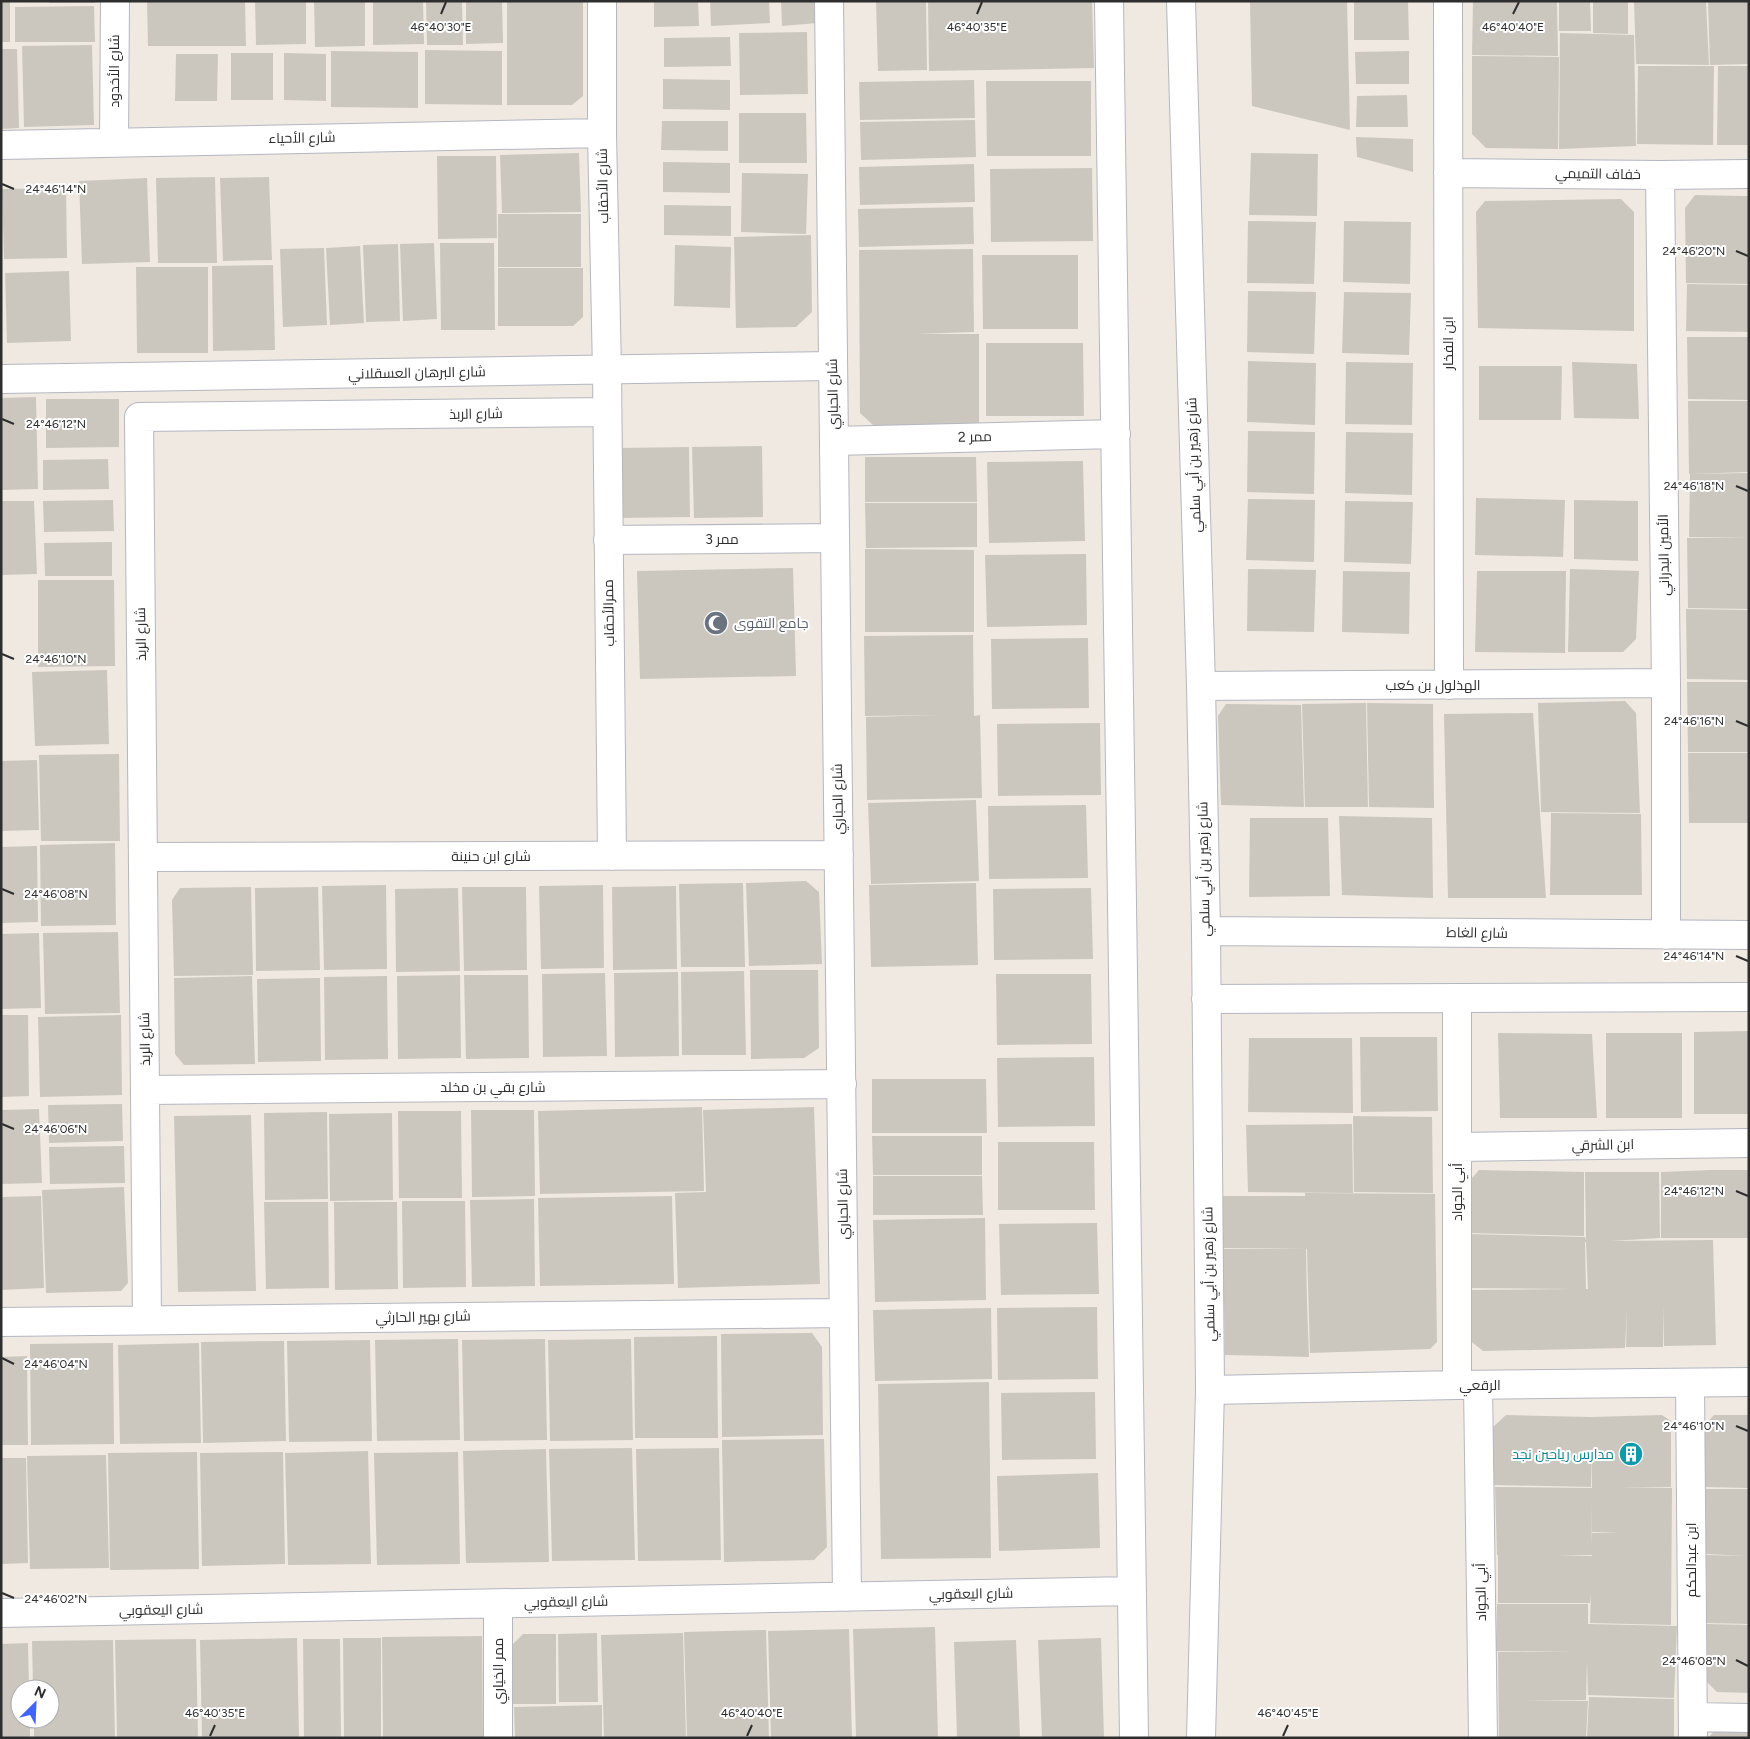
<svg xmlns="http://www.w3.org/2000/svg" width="1750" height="1739" font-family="Figtree,Cairo,sans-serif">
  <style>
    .building { fill: #cbc7bf; fill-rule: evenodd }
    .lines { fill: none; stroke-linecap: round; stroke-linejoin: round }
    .minor-casing { stroke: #b4b7c1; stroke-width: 30 }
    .minor { stroke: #fff; stroke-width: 28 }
    .ticks { fill: none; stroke: #2e2e2e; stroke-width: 2 }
    .labels { text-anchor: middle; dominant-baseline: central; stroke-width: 4; stroke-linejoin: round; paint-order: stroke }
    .street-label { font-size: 14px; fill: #2e2e2e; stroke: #fff }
    .worship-label { font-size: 14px; fill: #5b616d; stroke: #fff; text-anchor: start }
    .culture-label { font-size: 14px; fill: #0d838f; stroke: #fff; text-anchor: end }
    .ticks-label { font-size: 12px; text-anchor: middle; fill: #2e2e2e; stroke: #fff; stroke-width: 4; stroke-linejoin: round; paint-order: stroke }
  </style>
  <rect width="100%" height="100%" fill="#efe9e1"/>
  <path class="building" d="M1,1H10V42H1Z
    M49,1H95V3H49Z
    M147,1H245L246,46H148Z
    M255,1H306V44L256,45Z
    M314,1H365V46L315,47Z
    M373,1H423L424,44L373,45Z
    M426,1H462L463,45H427Z
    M466,1H502L503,43L466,44Z
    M507,1H583V96L572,105H507Z
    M654,1H698L699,26L654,27Z
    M710,1H769L770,23L711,26Z
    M781,1H816L817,23L782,26Z
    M876,1H926L927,70L878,71Z
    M928,1H1092L1094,68L929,71Z
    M1250,1H1347L1350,130L1252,106Z
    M1354,1H1408L1409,40H1354Z
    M1473,1H1557L1558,56L1472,55Z
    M1559,1H1590L1591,31H1559Z
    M1593,1H1628V34L1593,33Z
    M1634,1H1706L1709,65L1636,64Z
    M1708,1H1749V64L1710,65Z
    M94,6L95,42H15V7Z
    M807,32L808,94L740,95L739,33Z
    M1560,33L1634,35L1636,146L1559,149Z
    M730,37L731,66L664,67V38Z
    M92,45L94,125L24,127L22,46Z
    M1,49H17L19,128L1,129Z
    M425,50L502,51V105L425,104Z
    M331,51L418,52V108L331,107Z
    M1409,51V84H1356L1355,52Z
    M231,53H273V100H231Z
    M284,53L326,54V101L284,100Z
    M176,54H218L217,101H175Z
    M1472,56L1559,57L1558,149L1486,148L1472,134Z
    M1638,66H1714L1713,145L1637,144Z
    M1718,66H1749V145H1717Z
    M663,79L730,80V110L663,109Z
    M974,80L975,118L860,120L859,82Z
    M986,81H1091V156H987Z
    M1407,95L1408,127H1356L1357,96Z
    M739,113H806L807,163H739Z
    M975,120L976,157L861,160L860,122Z
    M662,121H728V151L661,150Z
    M1356,137L1413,139V172L1357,157Z
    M579,153L581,212L502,213L500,155Z
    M1251,153L1318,154L1317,216L1249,215Z
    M437,156H496L497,238L438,239Z
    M663,162L730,163V193L663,192Z
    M974,164L975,202L860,205L859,167Z
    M1092,168L1093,241L991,242L990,169Z
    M742,173L808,174L806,234L741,232Z
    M215,177L217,263H158L156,178Z
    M269,177L272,260L223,261L220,178Z
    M147,178L150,262L82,264L79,181Z
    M66,188L67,258L4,259L2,189Z
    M1695,195L1742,196L1743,229L1742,196H1749V284L1686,283L1685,208Z
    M1621,199L1634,212V331L1478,328L1476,212L1485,201Z
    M664,205L731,206V236L664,235Z
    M973,207L974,244L859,247L858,209Z
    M498,214H581V267H498Z
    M1248,221L1316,222L1314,284L1247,283Z
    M1344,221L1411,222L1410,284L1343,282Z
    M811,235L812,312L796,327L736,328L734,237Z
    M434,243L437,319L403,321L400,244Z
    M440,243H494L495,330H441Z
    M398,244L400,321L366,322L363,245Z
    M675,245L731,247L730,308L674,306Z
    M360,246L364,323L330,325L326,248Z
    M324,248L327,325L283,327L280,249Z
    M973,249L974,332L917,334H979V425H873L860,413L859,250Z
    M982,255H1078V329H983Z
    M273,265L275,350L213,351L212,266Z
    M136,267H208V353H137Z
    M498,268H583V317L573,326H498Z
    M69,271L71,341L7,343L5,273Z
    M1687,284L1749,285V332L1686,331Z
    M1248,291L1316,292L1314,354L1247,352Z
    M1344,292L1411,293L1409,355L1342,353Z
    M1687,337H1749V400L1688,399Z
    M986,343H1083L1084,416H986Z
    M1248,361L1316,363L1315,425L1247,422Z
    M1346,362L1413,363L1412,425L1345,424Z
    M1572,362L1637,364L1639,419L1574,418Z
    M1479,366H1562L1561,420H1479Z
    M36,397L38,489L1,490V398Z
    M46,399H119V447L46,448Z
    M1688,401H1749V472L1689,474Z
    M1248,431L1315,432L1314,494L1247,492Z
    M1346,432L1413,433L1412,495L1345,493Z
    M762,446L763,517L694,518L692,447Z
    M689,447L690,517L621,518L620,448Z
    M865,457H976L977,502H865Z
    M108,459L109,489L43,490V460Z
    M1083,461L1085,541L989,543L987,462Z
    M1749,473V538L1689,537L1690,474Z
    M1476,498L1565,500L1563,557L1475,555Z
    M1248,499L1315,500L1314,562L1246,560Z
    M113,500L114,531L44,532L43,501Z
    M1574,500L1638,501V561L1574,559Z
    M1,501H34L37,574L1,575Z
    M1345,501L1413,502L1411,564L1344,562Z
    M865,503H977V547L866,548Z
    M1687,538H1749V609L1688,608Z
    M112,542V576H45L44,543Z
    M865,549L974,550V632H865Z
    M1086,554L1087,625L987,627L985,555Z
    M793,568L796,676L640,679L637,571Z
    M1248,569L1316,570L1314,632L1247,631Z
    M1570,569L1639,571L1636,639L1623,652H1568Z
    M1343,571L1410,572L1409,634L1342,632Z
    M1477,571H1566L1565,653L1475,652Z
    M38,580H114L115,666L38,667Z
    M1686,609L1749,610V680L1687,679Z
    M973,635L974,716L980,715L982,798L867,800L866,717L940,715L865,716L864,636Z
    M1088,638L1089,708L992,709L991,639Z
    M107,670L109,744L35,746L32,672Z
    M1687,682H1749V752H1688Z
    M1625,701L1636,713L1640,813L1541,812L1538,703Z
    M1366,703L1368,807H1305L1302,704Z
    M1367,703L1433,704L1434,808L1369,807Z
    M1226,704L1301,705L1304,807L1221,805L1218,716Z
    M1533,713L1546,898H1448L1444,714Z
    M1100,723L1101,795L998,796L997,724Z
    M1688,753H1749V823H1689Z
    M119,754L120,841H41L39,755Z
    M37,760L39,830L1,831V761Z
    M976,800L979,881L871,884L868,803Z
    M1086,805L1088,878L989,879L988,806Z
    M1551,813L1641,814L1642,895H1550Z
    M1339,816L1432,818L1433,898L1342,895Z
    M1250,818H1328L1330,896L1249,897Z
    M115,843L116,925L41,926L40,845Z
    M37,846L38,922L1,923V847Z
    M806,881L819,892L822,964L749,966L746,883Z
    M743,883L745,967H681L679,884Z
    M976,883L978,965L871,967L869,885Z
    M386,885L387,969L324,970L322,886Z
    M603,885L604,968L541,969L539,886Z
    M676,886L677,969L613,970L612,887Z
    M251,887L253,975L174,976L172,900L180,888Z
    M318,887L320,970L256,971L255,888Z
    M462,887H526L527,970L464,971Z
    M458,888L460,971L396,972L395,889Z
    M1091,888L1093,959L994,960L993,889Z
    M118,932L120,1013L45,1014L43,933Z
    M39,933L41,1008L1,1009V934Z
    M750,970H818L819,1048L804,1058L751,1059Z
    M744,971L746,1055H682L681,972Z
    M678,972L679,1056L615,1057L614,973Z
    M605,973L607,1056L543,1057L542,974Z
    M996,974H1091L1092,1044L997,1045Z
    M460,975L461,1058L398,1059L397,976Z
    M464,975H528L529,1058L466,1059Z
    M252,976L255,1064L184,1065L175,1054L174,978Z
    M387,976L388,1059L325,1060L324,977Z
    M320,978L321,1061L258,1062L257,979Z
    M1,1015H28L29,1096L1,1097Z
    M121,1015L122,1095L40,1097L38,1017Z
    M1749,1031V1114H1694V1032Z
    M1498,1033L1592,1034L1597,1118H1500Z
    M1606,1033H1682V1118H1606Z
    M1360,1037H1437L1438,1111L1361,1112Z
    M1249,1038H1352L1353,1113L1248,1112Z
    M1094,1057L1095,1126L998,1127L997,1058Z
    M872,1079H986L987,1133H872Z
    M122,1104L123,1141L49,1143L48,1105Z
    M702,1107L704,1191L540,1194L538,1111Z
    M814,1107L820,1284L678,1288L675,1193L706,1192L703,1110Z
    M39,1109L42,1183L1,1184V1110Z
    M471,1110H534L535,1196L472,1197Z
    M398,1111H461L462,1198H399Z
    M327,1112L328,1199L265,1200L264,1113Z
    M392,1113L393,1200L330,1201L329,1114Z
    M251,1115L256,1291L178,1292L174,1116Z
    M1353,1116L1432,1117L1433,1193L1354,1192Z
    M1352,1124L1353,1193L1248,1192L1246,1125Z
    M872,1136H982V1175H873Z
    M998,1142H1094L1095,1210H998Z
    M124,1146L125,1183L50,1184L49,1147Z
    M1479,1170L1584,1172V1236L1468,1233L1467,1184Z
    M1710,1170H1749V1238H1661V1172Z
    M1585,1172H1659L1660,1238L1611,1241L1713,1240L1716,1345L1664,1346V1305L1663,1347H1626L1627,1308L1625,1348L1483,1351L1468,1339V1290L1572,1289L1467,1288L1468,1234L1585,1237L1586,1240ZM1585,1242H1586L1588,1289H1586Z
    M873,1176H982L983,1215H873Z
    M124,1187L128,1283L121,1291L46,1293L42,1190Z
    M1305,1193L1435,1194L1437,1342L1430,1349L1310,1353L1307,1249L1222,1248L1221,1196H1305Z
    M41,1196L44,1288L1,1290V1197Z
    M672,1196L674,1284L540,1286L538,1198Z
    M534,1199L535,1286L472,1287L470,1200Z
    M402,1201H465L466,1287L403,1288Z
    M264,1202H328L329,1288L266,1289Z
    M334,1202H397L398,1289L335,1290Z
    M985,1218L986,1300L875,1302L873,1220Z
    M1097,1223L1099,1294L1001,1295L999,1224Z
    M1223,1249H1306L1307,1303H1279H1307L1309,1357L1225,1355Z
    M1097,1307L1098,1379L998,1380L997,1308Z
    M991,1308L992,1379L875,1381L873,1310Z
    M812,1333L822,1347L823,1435L722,1437L721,1334Z
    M717,1336L718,1438H635L634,1337Z
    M458,1339L460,1440L377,1441L375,1340Z
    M545,1339L547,1440L464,1441L462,1340Z
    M631,1339L633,1440L550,1441L548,1340Z
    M370,1340L372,1441L289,1442L287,1341Z
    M284,1341L286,1441L203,1443L201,1342Z
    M113,1343L114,1444L31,1445L30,1344Z
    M199,1343L201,1443L120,1444L118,1345Z
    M27,1356L28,1445H1V1357Z
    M989,1382L991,1558L881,1559L878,1384Z
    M1095,1392L1096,1459L1002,1460L1001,1393Z
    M1506,1415L1591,1417L1662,1415L1671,1421V1487H1621L1672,1488L1671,1625L1590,1623L1591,1595L1590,1603H1498V1555H1497L1495,1487L1592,1488L1591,1449V1487L1494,1485L1493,1427ZM1591,1501L1592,1532H1620L1592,1533V1546ZM1557,1555H1592V1556Z
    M1714,1415H1749V1488L1705,1487V1425Z
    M824,1439L827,1547L814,1560L724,1562L722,1440Z
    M632,1448L635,1560L552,1561L549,1449Z
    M719,1448L721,1560L638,1561L636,1449Z
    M546,1449L549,1562L466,1563L463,1451Z
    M368,1451L371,1564L288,1565L285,1453Z
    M197,1452L199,1569L110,1570L108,1453Z
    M283,1452L285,1564L202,1566L200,1453Z
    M458,1452L460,1564L377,1565L374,1453Z
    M106,1455L109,1568L30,1569L27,1456Z
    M1,1458H26L28,1563L1,1564Z
    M1098,1473L1100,1548L999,1551L997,1476Z
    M1706,1489H1749V1556L1705,1554Z
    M1706,1555L1749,1556V1624L1707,1623Z
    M1497,1604H1588V1624L1677,1626L1674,1698L1588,1695L1587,1662L1586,1700H1525L1588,1701L1586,1738H1499L1498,1652H1573L1496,1651Z
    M1707,1624L1749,1625V1693L1717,1692L1707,1682Z
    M935,1627L938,1738H856L853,1629Z
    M849,1629L852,1738H771L768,1631Z
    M766,1630L769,1738H687L684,1632Z
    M597,1633L598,1702H559L558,1634Z
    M683,1633L686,1738H604L601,1635Z
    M523,1634H556V1704H513V1644Z
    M482,1636L483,1738H383L382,1637Z
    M297,1638L299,1738H202L200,1640Z
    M343,1638H381V1738H344Z
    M1101,1638L1104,1738H1042L1038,1640Z
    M196,1639L198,1738H117L115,1640Z
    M303,1639H340L341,1738H304Z
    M113,1640L115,1738H34V1719H50V1689H33L32,1641Z
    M1016,1640L1020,1738H957L954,1642Z
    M28,1643L29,1689H20V1719H30V1738H1V1644Z
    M1589,1697L1674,1699V1738H1587Z
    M602,1705V1738H515L514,1707Z
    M1717,1728H1749V1738H1708Z"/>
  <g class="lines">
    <g class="minor-casing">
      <path id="minor" d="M602,1V133L607,371L612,856
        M829,1L847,1597
        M1109,1L1134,1738
        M1181,1L1201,686L1206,931L1210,1390L1201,1738
        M1448,1L1449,685
        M114,142L115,1
        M1,145L602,133
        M1448,173L1660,175L1749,174
        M1660,175L1666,683V935
        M1,379L833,366
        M834,441L1116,434
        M608,540L835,538
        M1201,686L1666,683
        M143,857L839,855
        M1206,931L1749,935
        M1206,999L1749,997
        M145,1090L842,1084
        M1457,1147L1749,1143
        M147,1320L139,417L607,412
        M1,1322L844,1313
        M1690,1383L1693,1738
        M1457,1385V998
        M1478,1385L1483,1738
        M1210,1390L1457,1385L1749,1382
        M1,1613L1132,1591
        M1693,1717L1749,1718
        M498,1738V1604"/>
    </g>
    <use href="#minor" class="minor"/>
  </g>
  <path class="ticks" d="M441,14L446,2M977,14L982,2M1513,14L1519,2M2,184L14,189M1736,251L1748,256M2,419L14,424M1736,486L1748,491M2,654L14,659M1736,721L1748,726M2,889L14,894M1736,956L1748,961M2,1124L14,1129M1736,1191L1748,1196M2,1358L14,1364M1736,1426L1748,1431M2,1593L14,1598M1736,1660L1748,1666M210,1736L215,1725M747,1736L752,1725M1283,1736L1288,1725"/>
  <defs>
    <g id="mosque-disc" transform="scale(1.25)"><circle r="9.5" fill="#6b7280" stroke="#fff"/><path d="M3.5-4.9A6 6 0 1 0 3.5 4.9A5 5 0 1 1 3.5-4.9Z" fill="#fff"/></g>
    <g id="building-disc" transform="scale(1.25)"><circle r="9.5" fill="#0f9aa8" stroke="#fff"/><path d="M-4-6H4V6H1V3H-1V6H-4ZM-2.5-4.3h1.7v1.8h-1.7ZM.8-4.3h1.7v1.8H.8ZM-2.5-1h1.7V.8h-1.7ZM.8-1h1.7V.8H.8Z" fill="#fff"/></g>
  </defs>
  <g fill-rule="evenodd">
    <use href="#mosque-disc" x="716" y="623"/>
    <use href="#building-disc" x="1631" y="1454"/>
  </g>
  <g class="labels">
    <g class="street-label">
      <text transform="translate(114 71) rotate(-90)">شارع الأخدود</text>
      <text transform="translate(302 138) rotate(-1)">شارع الأحياء</text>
      <text transform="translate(1598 174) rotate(1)">خفاف التميمي</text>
      <text transform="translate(603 186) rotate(-91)">شارع الأحقاب</text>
      <text transform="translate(1448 343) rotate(-90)">ابن الفخار</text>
      <text transform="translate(417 373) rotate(-1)">شارع البرهان العسقلاني</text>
      <text transform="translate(833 394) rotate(-91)">شارع الحباري</text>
      <text transform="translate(476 414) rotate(-1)">شارع الربذ</text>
      <text transform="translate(975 437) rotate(-1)">ممر 2</text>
      <text transform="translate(1194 465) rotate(-92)">شارع زهير بن أبي سلمي</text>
      <text x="722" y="539">ممر 3</text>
      <text transform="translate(1664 555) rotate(-91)">الأمين البدراني</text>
      <text transform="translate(609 613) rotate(-91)">ممرالأحقاب</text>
      <text transform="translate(141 634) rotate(-91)">شارع الربذ</text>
      <text x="1433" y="685">الهذلول بن كعب</text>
      <text transform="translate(838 799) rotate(-91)">شارع الحباري</text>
      <text x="491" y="856">شارع ابن حنينة</text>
      <text transform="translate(1204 869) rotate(-91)">شارع زهير بن أبي سلمي</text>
      <text transform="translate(1477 933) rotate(1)">شارع الغاط</text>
      <text transform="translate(145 1039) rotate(-91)">شارع الربذ</text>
      <text x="493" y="1087">شارع بقي بن مخلد</text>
      <text transform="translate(1603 1145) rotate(-1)">ابن الشرقي</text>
      <text transform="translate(1457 1192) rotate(-90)">أبي الجواد</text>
      <text transform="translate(843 1204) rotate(-91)">شارع الحباري</text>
      <text transform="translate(1209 1274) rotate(-91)">شارع زهير بن أبي سلمي</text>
      <text transform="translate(423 1317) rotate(-1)">شارع بهير الحارثي</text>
      <text x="1480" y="1385">الرقعي</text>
      <text transform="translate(1691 1560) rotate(-90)">ابن عبدالحكم</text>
      <text transform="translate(1481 1592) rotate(-91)">أبي الجواد</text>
      <text transform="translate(971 1594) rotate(-1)">شارع اليعقوبي</text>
      <text transform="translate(566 1602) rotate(-1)">شارع اليعقوبي</text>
      <text transform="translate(161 1610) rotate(-1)">شارع اليعقوبي</text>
      <text transform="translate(498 1671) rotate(-90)">ممر الخياري</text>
    </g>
    <g class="worship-label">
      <text x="734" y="623">جامع التقوى</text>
    </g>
    <g class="culture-label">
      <text x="1614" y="1454">مدارس رياحين نجد</text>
    </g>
  </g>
  <g class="ticks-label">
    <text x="441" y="31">46°40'30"E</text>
    <text x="977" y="31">46°40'35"E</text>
    <text x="1513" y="31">46°40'40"E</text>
    <text x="56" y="193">24°46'14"N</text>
    <text x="1694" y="255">24°46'20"N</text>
    <text x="56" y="428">24°46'12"N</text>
    <text x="1694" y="490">24°46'18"N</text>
    <text x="56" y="663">24°46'10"N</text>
    <text x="1694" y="725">24°46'16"N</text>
    <text x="56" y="898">24°46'08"N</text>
    <text x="1694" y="960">24°46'14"N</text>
    <text x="56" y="1133">24°46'06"N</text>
    <text x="1694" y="1195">24°46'12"N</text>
    <text x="56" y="1368">24°46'04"N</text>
    <text x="1694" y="1430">24°46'10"N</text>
    <text x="56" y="1603">24°46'02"N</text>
    <text x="1694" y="1665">24°46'08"N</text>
    <text x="215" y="1717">46°40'35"E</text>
    <text x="752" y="1717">46°40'40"E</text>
    <text x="1288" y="1717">46°40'45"E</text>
  </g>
  <rect width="1750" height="1739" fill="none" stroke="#2e2e2e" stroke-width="5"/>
  <g transform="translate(35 1704) rotate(24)"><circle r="24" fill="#ffffff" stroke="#ababab"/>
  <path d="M0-4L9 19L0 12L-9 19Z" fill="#4264fb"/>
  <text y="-8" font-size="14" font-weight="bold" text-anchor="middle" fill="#2e2e2e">N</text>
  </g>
</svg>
